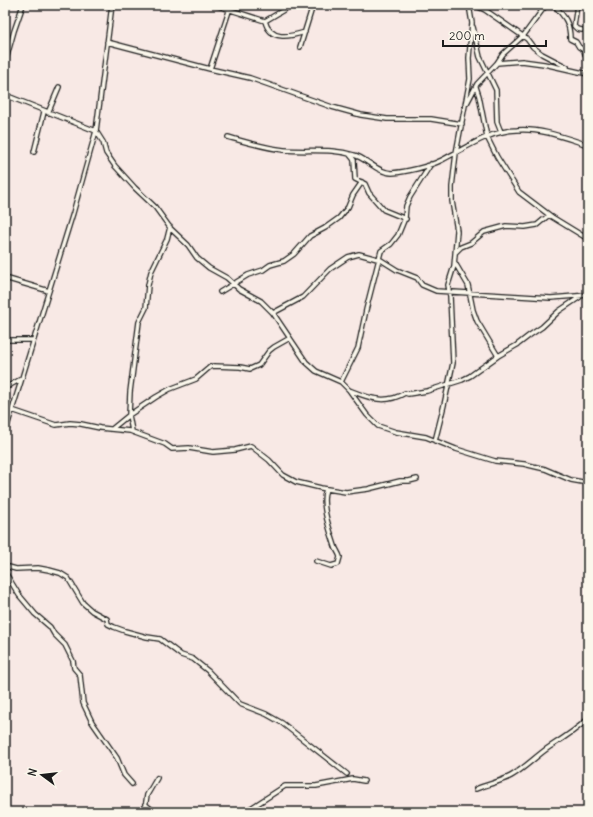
<svg xmlns="http://www.w3.org/2000/svg" width="593" height="817" font-family="Delius,sans-serif">
  <style>
    .lines { fill: none; stroke-linecap: round; stroke-linejoin: round }
    .street-casing { stroke: #1c1c1c; stroke-width: 6 }
    .street { stroke: #fbf7ec; stroke-width: 3.5 }
  </style>
  <rect width="100%" height="100%" fill="#f8e9e5"/>
  <filter id="ink" filterUnits="userSpaceOnUse"><feTurbulence type="fractalNoise" baseFrequency=".025" numOctaves="2"/><feDisplacementMap in="SourceGraphic" scale="8" xChannelSelector="R" yChannelSelector="G"/><feConvolveMatrix kernelMatrix="1 2 1 2 8 2 1 2 1" color-interpolation-filters="sRGB"/></filter>
  <g filter="url(#ink)">
    <g class="lines">
      <g class="street-casing">
        <path id="street" d="M215,5L265,21L292,5
          M474,5L485,10L527,39L533,47L542,54L567,67
          M554,5C565,17 570,23 570,39L576,42L579,47L584,50L585,54L588,56
          M577,5L574,26L577,29L582,30
          M265,21C270,41 289,37 305,32
          M473,27L480,57L496,90L497,122L501,132
          M107,42L210,69L250,78L332,107L361,115L387,119H431L462,124
          M300,47L313,5
          M5,63L14,31L23,5
          M497,63L503,54L524,35L546,5
          M210,69L231,5
          M476,87L479,96L487,137L497,157L519,192L552,217L588,239
          M5,95L96,131L103,142L106,153L115,166L135,188L155,207L171,229L188,245L197,258L209,268L227,278L239,289L261,301L273,313L306,362L316,371L341,382L349,390L367,415L378,426L396,432L426,437L456,449L495,461L524,464L545,469L571,480L588,483
          M467,103L477,84L497,63L522,61L544,64L588,74
          M48,113L59,87
          M228,137C246,142 265,148 284,150C308,152 331,148 354,155C366,158 378,173 392,173C406,172 428,167 442,160C466,148 489,131 517,130C541,128 566,138 588,145
          M34,152L44,112
          M350,155L354,160L355,179L365,184L369,193L384,210L406,219
          M456,252L461,247L471,243L484,232L506,226L525,227L537,225L549,215
          M455,263L468,285L473,310L477,321L498,356
          M5,278L49,291
          M220,292L248,275L263,270L270,265L284,261L294,254L310,236L325,228L339,218L348,207L353,195L362,182
          M273,313L303,297L330,269L348,257L359,254L381,260L397,270L417,278L422,285L436,291L551,298L588,295
          M5,340H33
          M341,382L358,348L366,310L381,251L391,244L398,235L405,218L406,206L410,197L431,164
          M5,388L21,379
          M349,390C369,398 385,405 405,393L408,394L427,391L462,380L470,376L498,356L517,345L530,335L542,327L559,311L580,297
          M5,419L12,410L56,425L70,423L81,424L100,428L130,431L165,444L172,449L189,448L213,452L235,450L251,446L269,460L283,475L296,482L321,488L346,492L368,489L400,481H409L417,479
          M113,428L129,415L156,397L170,389L196,379L210,367L214,366L240,367L250,369L259,365L269,351L274,347L290,338
          M132,431L129,415L130,392L139,322L146,308L148,285L151,272L167,239L170,227
          M5,433L73,213L96,131L112,5
          M435,441L444,405L453,363L450,296L448,285L454,266L457,231L452,201V187L456,153L470,79L469,58L472,23L469,5
          M316,561L331,566L338,564L340,557C339,553 336,550 335,546C330,530 320,504 326,489
          M5,566L16,569L38,568L49,570L60,573L68,578L83,603L92,611L107,619L108,624L114,627L125,631L147,637L160,639L181,655L193,659L208,671L240,704L266,714L282,723L347,774
          M5,572L19,595L35,614L50,627L54,634L65,645L73,661L74,668L80,675L83,703L92,722L117,758L124,775L132,784
          M476,789C488,784 500,782 511,776C525,768 535,757 548,748C562,739 575,731 588,719
          M145,804L155,812
          M142,812L145,808L147,795L157,778
          M241,812L251,808L285,786H316L353,779L364,781"/>
      </g>
      <use href="#street" class="street"/>
    </g>
  </g>
  <rect width="593" height="817" fill="none" stroke="#fbf7ec" stroke-width="20"/>
  <rect x="10" y="10" width="573" height="797" fill="none" stroke="#1c1c1c" stroke-width="1.5" filter="url(#ink)"/>
  <g transform="translate(42 775) rotate(285)" stroke="#fbf7ec" stroke-width="3" paint-order="stroke">
  <path d="M0-3L7 15L0 10L-7 15Z" fill="#1c1c1c"/>
  <text y="-6" font-size="11" font-weight="bold" text-anchor="middle" fill="#1c1c1c">N</text>
  </g>
  <path d="M443 40v6h103v-6" fill="none" stroke="#1c1c1c" stroke-width="2"/>
  <text x="449" y="40" font-size="12" fill="#1c1c1c" stroke="#fbf7ec" stroke-width="3" paint-order="stroke">200 m</text>
</svg>
